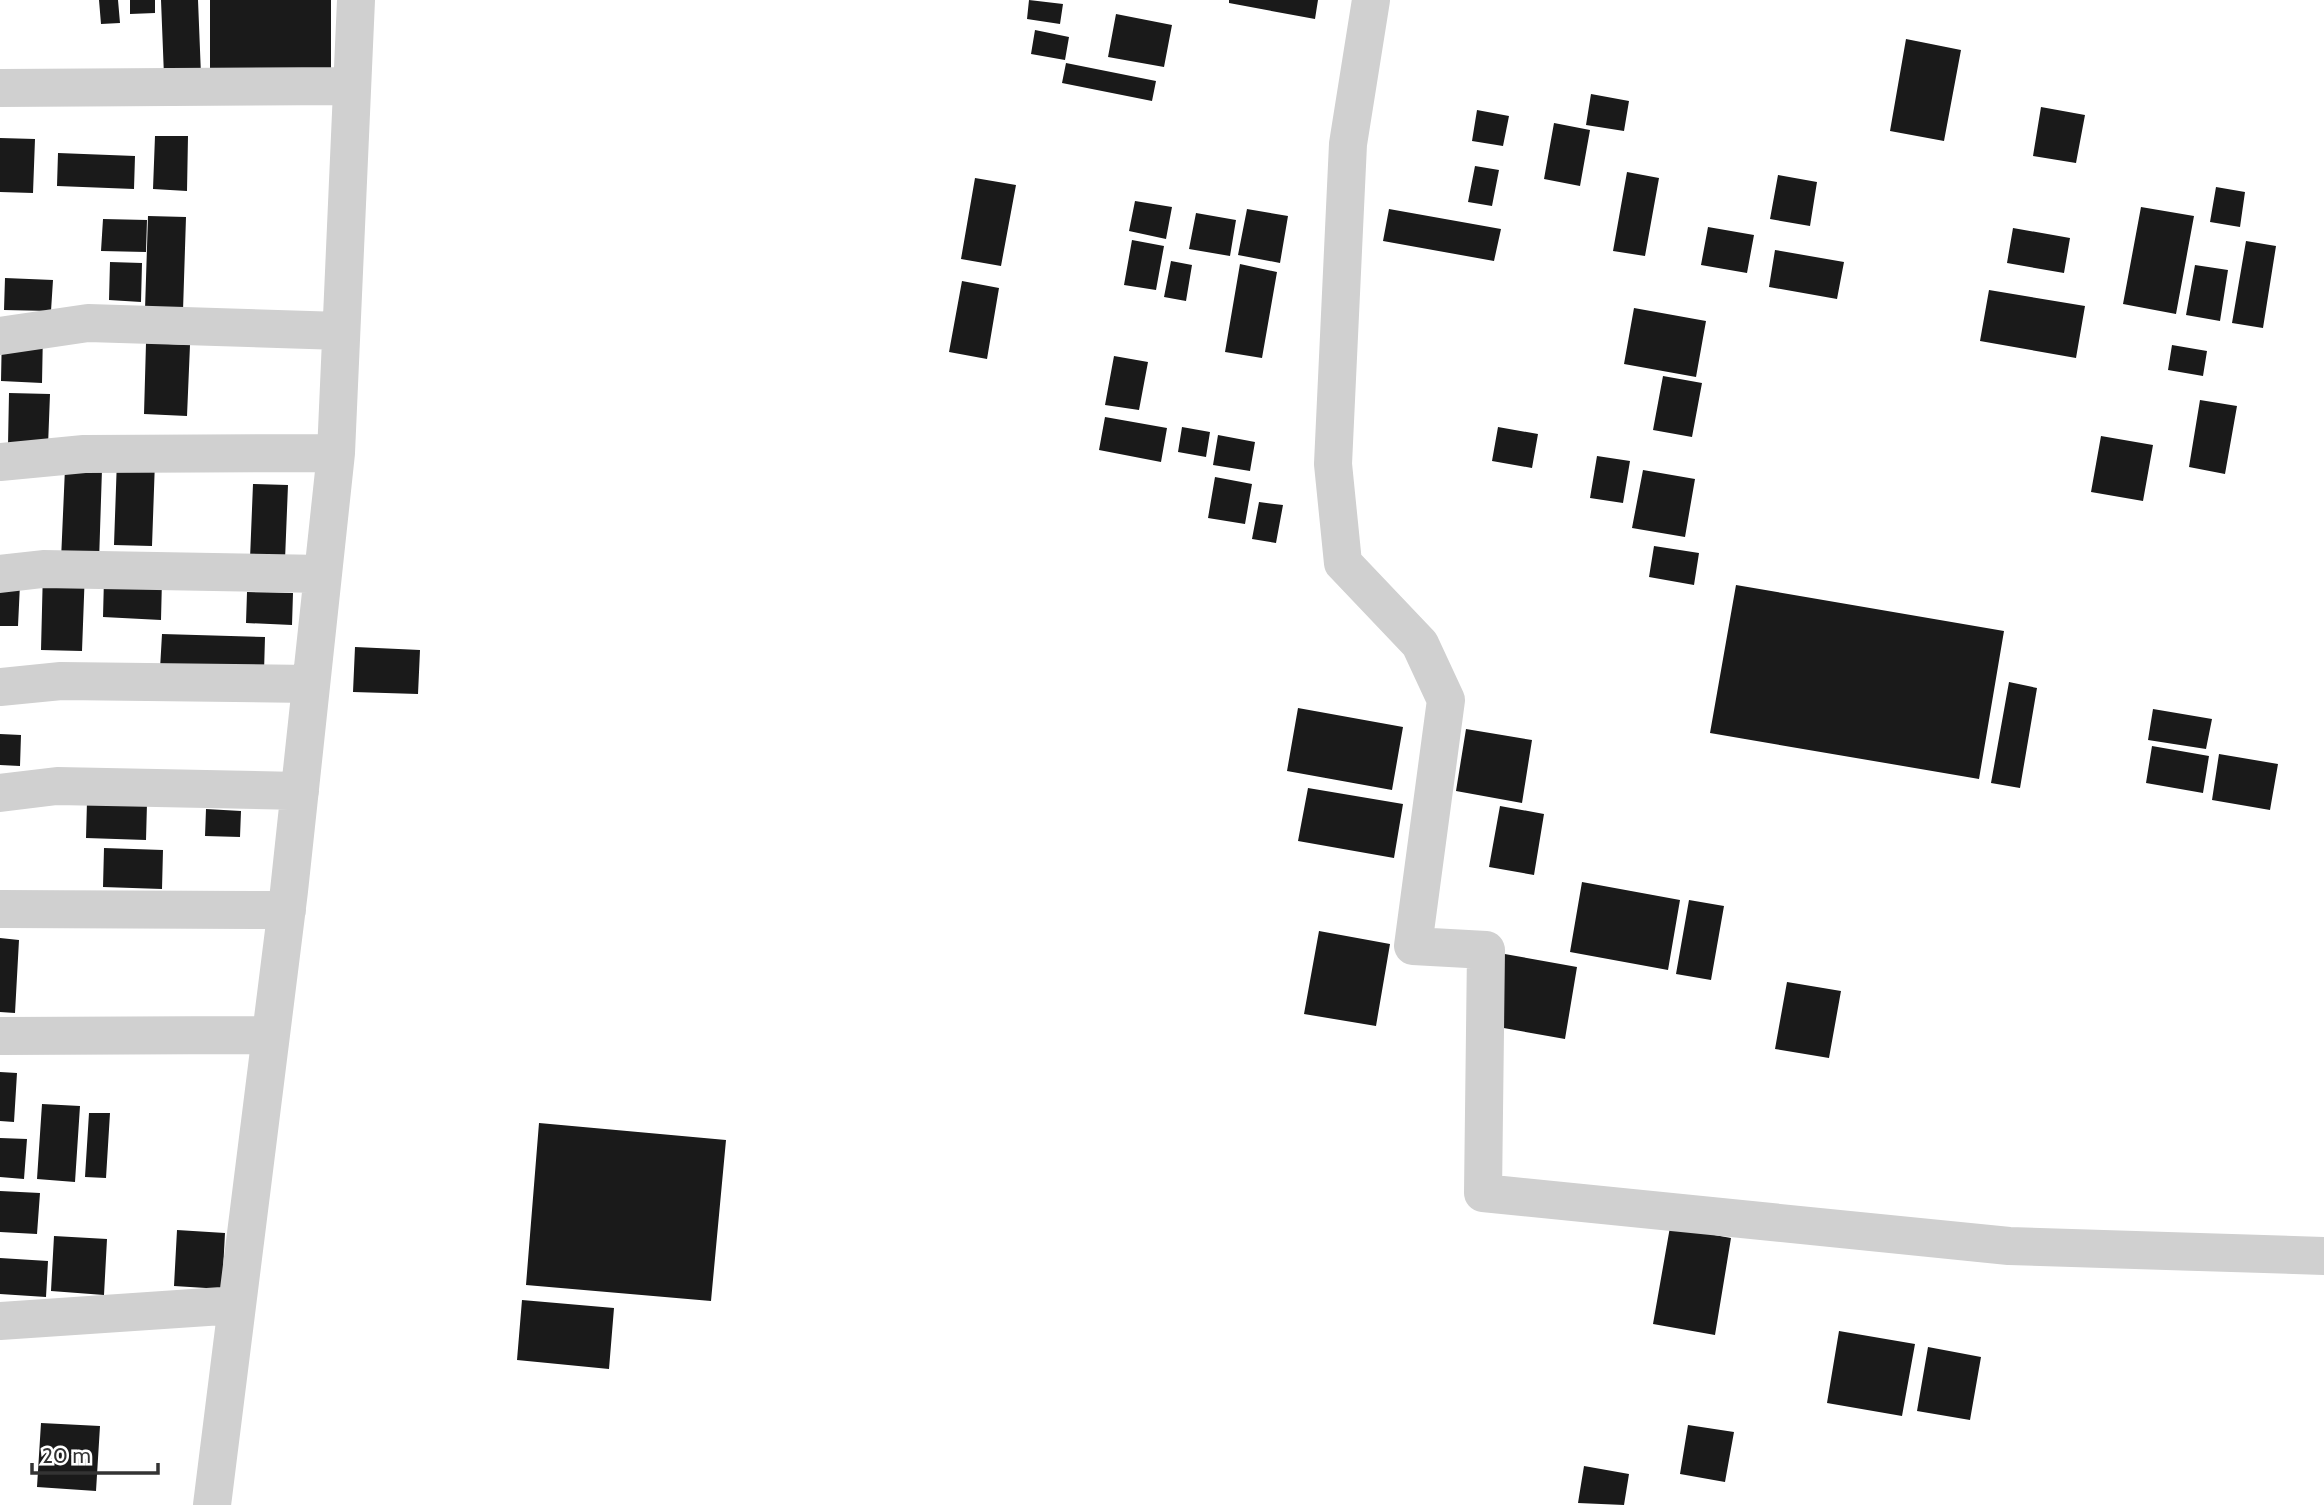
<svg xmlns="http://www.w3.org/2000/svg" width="2324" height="1505" font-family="Cabin,sans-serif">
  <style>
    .building { fill: #1a1a1a }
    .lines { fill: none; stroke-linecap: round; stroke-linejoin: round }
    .minor { stroke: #d0d0d0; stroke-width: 38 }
  </style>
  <rect width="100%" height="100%" fill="#fff"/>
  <path class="building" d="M99,0H118L120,23L101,24Z
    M130,0H155V13L130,14Z
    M161,0H198L201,75L164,76Z
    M210,0H331V70H210Z
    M1029,0L1063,4L1060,24L1027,19Z
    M1229,0H1318L1315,19L1229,3Z
    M1116,14L1172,25L1164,67L1108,57Z
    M1035,30L1069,37L1065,60L1031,54Z
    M1906,39L1961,50L1944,141L1890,131Z
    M1066,63L1156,81L1152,101L1062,83Z
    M1591,94L1629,101L1624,131L1586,125Z
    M2041,107L2085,115L2076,163L2033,156Z
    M1477,110L1509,116L1503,146L1472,141Z
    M1554,123L1590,130L1580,186L1544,179Z
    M155,136H188L187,191L153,189Z
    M0,138L35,139L33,193L0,192Z
    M58,153L135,156L134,189L57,186Z
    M1475,166L1499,170L1492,206L1468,202Z
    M1627,172L1659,178L1645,256L1613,251Z
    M1778,175L1817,182L1810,226L1770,219Z
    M975,178L1016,185L1001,266L961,259Z
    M2216,187L2245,192L2240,227L2210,222Z
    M1135,201L1172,207L1166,239L1129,231Z
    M2141,207L2194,216L2176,314L2123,304Z
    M1247,209L1288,216L1280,263L1238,255Z
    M1389,209L1501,229L1494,261L1383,241Z
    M1196,213L1236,220L1230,256L1189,249Z
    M148,216L186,217L183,311L145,310Z
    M103,219L147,220L146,252L101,251Z
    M1708,227L1754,235L1747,273L1701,265Z
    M2013,228L2070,238L2064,273L2007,263Z
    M1132,240L1164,246L1156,290L1124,285Z
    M2246,241L2276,246L2263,328L2232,323Z
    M1775,250L1844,262L1837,299L1769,287Z
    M1171,261L1192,265L1186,301L1164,297Z
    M110,262L142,263L141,302L109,300Z
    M1240,264L1277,272L1262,358L1225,352Z
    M2195,265L2228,270L2220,321L2186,315Z
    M5,278L53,280L51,311L4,310Z
    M962,281L999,288L987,359L949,352Z
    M1989,290L2085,306L2076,358L1980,341Z
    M1634,308L1706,321L1696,377L1624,364Z
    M2,330L43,331L42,383L1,381Z
    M146,343L190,345L187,416L144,414Z
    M2172,345L2207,351L2203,376L2168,370Z
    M1114,356L1148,362L1139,410L1105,405Z
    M1663,376L1702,383L1692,437L1653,430Z
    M9,393L50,394L48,446L8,445Z
    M2200,400L2237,406L2225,474L2189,467Z
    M1105,417L1167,428L1161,462L1099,450Z
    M1182,427L1210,432L1206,457L1178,452Z
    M1498,427L1538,434L1532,468L1492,461Z
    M1218,435L1255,442L1250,471L1213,465Z
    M2101,436L2153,445L2143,501L2091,492Z
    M1597,456L1630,461L1623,503L1590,498Z
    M117,459L155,461L152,546L114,545Z
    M65,468L102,469L99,562L61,560Z
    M1643,470L1695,479L1685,537L1632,528Z
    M1215,477L1252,484L1245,524L1208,518Z
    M253,484L288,485L285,560L250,559Z
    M1259,502L1283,505L1276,543L1252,539Z
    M1654,546L1699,553L1694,585L1649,577Z
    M43,569L85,570L82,651L41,650Z
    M104,578L162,579L161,620L103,617Z
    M0,583L20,584L18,626H0Z
    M1736,585L2004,631L1979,779L1710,733Z
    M247,592L293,593L292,625L246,623Z
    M162,634L265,637L264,672L160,669Z
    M355,647L420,650L418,694L353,692Z
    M2009,682L2037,688L2020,788L1991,783Z
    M1298,708L1403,727L1392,790L1287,771Z
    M2153,709L2212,719L2206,749L2148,740Z
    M1466,729L1532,740L1522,803L1456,791Z
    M0,734L21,735L20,766L0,765Z
    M2152,746L2209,756L2203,793L2146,783Z
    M2219,754L2278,764L2270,810L2212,800Z
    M1308,788L1403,804L1394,858L1298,841Z
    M87,801L147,803L146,840L86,838Z
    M1500,806L1544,814L1534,875L1489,867Z
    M206,809L241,811L240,837L205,836Z
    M104,848L163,850L162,889L103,887Z
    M1582,882L1680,900L1668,970L1570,952Z
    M1689,900L1724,906L1711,980L1676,974Z
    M1319,931L1390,944L1376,1026L1304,1014Z
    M0,938L19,940L15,1013L0,1012Z
    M1499,953L1577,967L1565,1039L1487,1025Z
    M1787,982L1841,991L1829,1058L1775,1049Z
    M0,1072L17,1073L14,1122L0,1121Z
    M42,1104L80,1106L75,1182L37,1179Z
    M89,1113H110L106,1178L85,1177Z
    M539,1123L726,1140L711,1301L526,1285Z
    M0,1138L27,1139L24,1179L0,1177Z
    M0,1191L40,1193L37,1234L0,1232Z
    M1670,1227L1731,1238L1715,1335L1653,1324Z
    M177,1230L225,1233L222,1289L174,1286Z
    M54,1236L107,1239L104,1295L51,1291Z
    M0,1258L48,1261L46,1297L0,1294Z
    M522,1300L614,1308L609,1369L517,1360Z
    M1839,1331L1915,1344L1902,1416L1827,1403Z
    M1928,1347L1981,1357L1970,1420L1917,1411Z
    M41,1423L100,1426L96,1491L37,1487Z
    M1688,1425L1734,1432L1725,1482L1680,1474Z
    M1584,1466L1629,1474L1624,1505L1578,1503Z"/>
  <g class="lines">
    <path class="minor" d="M1371,0L1348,144L1333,464L1343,563L1420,644L1446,700L1413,946L1486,950L1483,1193L2009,1246L2324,1256
      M0,88L352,86
      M0,336L88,323L341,331
      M0,462L84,454L336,453
      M0,574L43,569L323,574
      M0,687L61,681L311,684
      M0,793L57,786L300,791
      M0,909L287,910
      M0,1036L271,1035
      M0,1321L237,1305
      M212,1505L289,891L336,453L356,0"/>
  </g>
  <path d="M32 1463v10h126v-10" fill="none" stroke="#333333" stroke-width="3.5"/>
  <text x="42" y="1463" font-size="21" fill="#333333" stroke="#ffffff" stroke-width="5" paint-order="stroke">20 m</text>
</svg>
